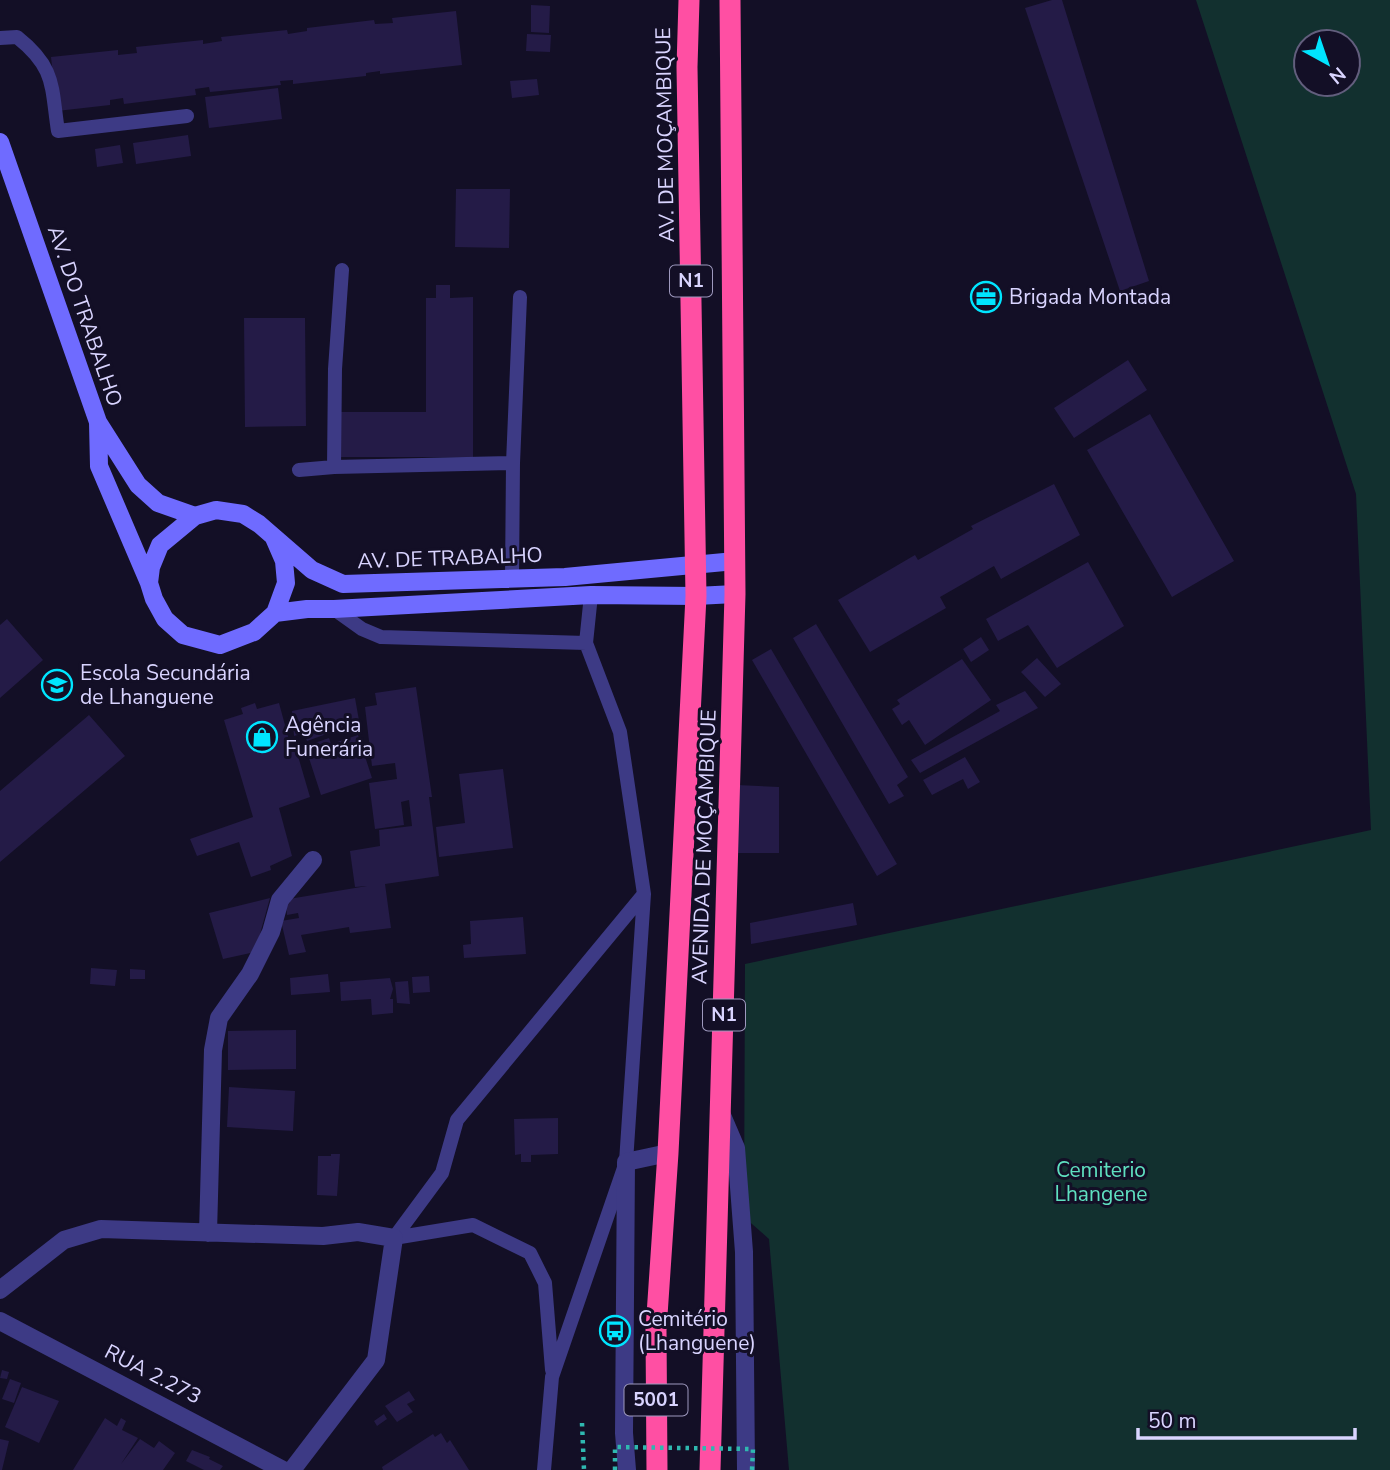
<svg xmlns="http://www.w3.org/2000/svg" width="1390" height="1470" font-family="'Nunito Sans',sans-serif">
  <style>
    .green { fill: #12302f; fill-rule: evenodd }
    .building { fill: #241b47 }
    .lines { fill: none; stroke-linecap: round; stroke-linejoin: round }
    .path { stroke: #2fb8b0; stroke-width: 4.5; stroke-dasharray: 3.5 5; stroke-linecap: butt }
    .lane { stroke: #3d3a85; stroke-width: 14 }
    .street { stroke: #3d3a85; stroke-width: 18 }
    .secondary { stroke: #6f6bff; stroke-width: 18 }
    .highway { stroke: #ff4fa3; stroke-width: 21 }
    .path-bridge { stroke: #2fb8b0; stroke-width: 4.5; stroke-dasharray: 3.5 5; stroke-linecap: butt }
    .labels { text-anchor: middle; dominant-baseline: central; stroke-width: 6; stroke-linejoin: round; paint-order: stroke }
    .shield { fill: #130f26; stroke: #9e99be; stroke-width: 2 }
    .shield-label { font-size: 19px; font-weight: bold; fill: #d9d4ff }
    .street-label { font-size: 21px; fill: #d9d4ff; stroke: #130f26 }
    .poi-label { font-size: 21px; fill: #d9d4ff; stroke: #130f26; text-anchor: start }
    .park-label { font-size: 21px; fill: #5fe0c0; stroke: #130f26 }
  </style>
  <rect width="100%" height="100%" fill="#130f26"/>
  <path class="green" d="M1196,0H1390V1470H789L769,1239L744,1217L745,964L1371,830L1356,494ZM1306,42H1348V84H1306Z"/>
  <path class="building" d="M1052,0H1062L1149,281L1120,291L1025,8Z
    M531,5L550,6L549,33L531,32Z
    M456,11L462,65L380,74V71L366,73V76L293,84V80L280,81L281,85L210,92L209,87L195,89L196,95L124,104L123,98L110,100V105L57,111L51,57L118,50V55L137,53L136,47L203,40V44L222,41L221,37L287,30L288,34L307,31V28L374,20L375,24L393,23L392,18Z
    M527,34L551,35L550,52L526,51Z
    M537,79L539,95L512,98L510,81Z
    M278,88L282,119L209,128L205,97Z
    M188,135L191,156L136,164L133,143Z
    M120,145L123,163L97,167L95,149Z
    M456,189H510L509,248L455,247Z
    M436,285H450V298L473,297V457H339V412H426V298H436Z
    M244,318H305L306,426L245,427Z
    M1128,360L1147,390L1074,438L1054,408Z
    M1150,414L1234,561L1172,597L1087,450Z
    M1054,484L1080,535L1001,579L994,566L940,597L946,608L870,652L838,600L915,555L918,560L973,529L971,526Z
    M1088,562L1124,626L1057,668L1028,625L998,641L986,619Z
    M7,619L43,660L0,698V625Z
    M816,624L908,777L897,785L904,796L889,804L793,638Z
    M981,637L989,650L971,662L963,649Z
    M771,649L897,864L877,876L752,660Z
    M1037,658L1061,684L1045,697L1021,672Z
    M962,659L991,700L925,745L909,720L902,725L892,709L900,704L897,700Z
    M416,687L432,797H429L439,876L385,884L391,928L350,933L349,927L301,935L306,952L289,955L281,921L299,918L298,913L287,915L286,904L290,903L289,899L367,886L355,887L350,851L380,846L379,830L412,826L409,800L401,802L404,825L375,829L369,783L397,779L395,763L372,766L365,707L377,705L375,693Z
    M1025,691L1038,708L920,773L911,760L1000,711L996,705Z
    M355,698L360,726L350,729L349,726L307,741L304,733L294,736L292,711Z
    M255,703L257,709L279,703L289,740L293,739L310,797L279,808L292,856L270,866L271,870L251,877L239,842L197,856L190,839L253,817L224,720L243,714L241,708Z
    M89,715L125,756L0,862V791Z
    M358,735L372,778L321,795L307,752H305L303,747L329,738L331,744Z
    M965,757L980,782L968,789L963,779L932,795L923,780Z
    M503,769L513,848L439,857L436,827L465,823L459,774Z
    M737,785L779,787V853H738Z
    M270,898L255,952L223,959L209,913Z
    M853,903L857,925L751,944L750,923Z
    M523,917L526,954L464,958L463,945L471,944L470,921Z
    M91,968L117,970L115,986L90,984Z
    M130,969L145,970V979H130Z
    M328,974L330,992L291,995L290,978Z
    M429,976L430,992L413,993L412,977Z
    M390,978L393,989L390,999H393V1013L372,1015L371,999L341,1001L340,982Z
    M408,981L410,1004L397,1003L395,982Z
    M296,1030V1069L228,1070V1031Z
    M229,1087L295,1091L293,1131L227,1127Z
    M558,1118V1154L531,1155V1162H521V1154L515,1155L514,1119Z
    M331,1154H340L337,1196L317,1195L318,1156H331Z
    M2,1370L9,1372L7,1379L0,1378Z
    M10,1379L21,1383L14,1403L2,1399Z
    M22,1387L59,1401L39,1443L5,1427Z
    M409,1391L415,1400L407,1404L413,1412L397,1422L385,1406Z
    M384,1414L387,1419L377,1426L374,1421Z
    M105,1418L117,1426L121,1418L126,1421L122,1430L138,1438L121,1464L140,1439L154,1448L159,1441L175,1453L163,1470H73Z
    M441,1433L447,1443L450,1440L469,1470H383L382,1467L433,1434L435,1437Z
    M0,1439L9,1441L2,1470H0Z
    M192,1450L210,1457L209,1459L223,1466L220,1470H204L186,1461Z"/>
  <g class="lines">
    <path class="path" d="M582,1423L584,1470"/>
    <path class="lane" d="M0,38L17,37C56,68 51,86 58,131L187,116
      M334,467L335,369L342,270
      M299,470L334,467L513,463
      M512,579L513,463L520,297
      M334,609L362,629L381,637L586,643
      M394,1238L442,1173L457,1120L644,894
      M394,1238L473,1225L530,1253L545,1283L552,1370
      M544,1470L552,1377L626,1162L644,894L620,732L586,643L591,595"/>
    <path class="street" d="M721,1113L736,1148L744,1252L746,1470
      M208,1233L213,1050L219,1018L250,974L271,932L280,900L313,860
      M0,1290L64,1240L101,1229L323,1236L358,1232L394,1238L376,1360L292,1470
      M0,1321L283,1470
      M627,1470L624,1433L626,1162L668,1153"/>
    <path class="secondary" d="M0,142L98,422L99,466L149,583
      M98,422L138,485L158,503L195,516
      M274,538L284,561L286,583L275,613L254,632L220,645L183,635L165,619L154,599L149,583L151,567L160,545L195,516L216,510L243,514L259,524L312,570L343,584L565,577L735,561
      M275,613L307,609H334L591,595L696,596L735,594"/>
    <path class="highway" d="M657,1470L656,1330L668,1153L696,596L687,67L689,0
      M710,1470L735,594L730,0"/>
    <path class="path-bridge" d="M615,1470V1447L753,1449L752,1470"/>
  </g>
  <defs>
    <g id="office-ring" transform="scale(1.575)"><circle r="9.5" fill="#130f26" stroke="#00e5ff" stroke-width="1.5"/><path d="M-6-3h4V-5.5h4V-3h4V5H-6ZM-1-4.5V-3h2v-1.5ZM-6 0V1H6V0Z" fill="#00e5ff"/></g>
    <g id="school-ring" transform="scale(1.575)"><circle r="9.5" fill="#130f26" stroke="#00e5ff" stroke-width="1.5"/><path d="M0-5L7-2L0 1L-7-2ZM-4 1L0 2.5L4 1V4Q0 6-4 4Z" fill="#00e5ff"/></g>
    <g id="shop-ring" transform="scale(1.575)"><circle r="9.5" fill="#130f26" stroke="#00e5ff" stroke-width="1.5"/><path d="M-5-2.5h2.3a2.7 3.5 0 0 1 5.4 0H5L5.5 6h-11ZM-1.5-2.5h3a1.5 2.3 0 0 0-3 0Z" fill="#00e5ff"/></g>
    <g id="bus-ring" transform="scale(1.575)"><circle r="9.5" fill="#130f26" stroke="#00e5ff" stroke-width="1.5"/><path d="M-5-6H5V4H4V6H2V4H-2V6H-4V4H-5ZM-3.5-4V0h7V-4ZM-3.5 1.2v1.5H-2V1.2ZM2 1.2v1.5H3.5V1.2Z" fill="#00e5ff"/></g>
  </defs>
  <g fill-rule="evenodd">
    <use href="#office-ring" x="986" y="297"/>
    <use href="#school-ring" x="57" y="685"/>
    <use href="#shop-ring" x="262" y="737"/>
    <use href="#bus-ring" x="615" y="1331"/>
  </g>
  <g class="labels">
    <g class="shield">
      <rect x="670" y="265.5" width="42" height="31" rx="5"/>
      <rect x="703" y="999.5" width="42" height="31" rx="5"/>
      <rect x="624.5" y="1384.5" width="63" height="31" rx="5"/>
    </g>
    <g class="shield-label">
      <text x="691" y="281">N1</text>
      <text x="724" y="1015">N1</text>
      <text x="656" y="1400">5001</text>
    </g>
    <g class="street-label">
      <text transform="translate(665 135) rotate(-91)">AV. DE MOÇAMBIQUE</text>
      <text transform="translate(85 316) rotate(71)">AV. DO TRABALHO</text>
      <text transform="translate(450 558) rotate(-2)">AV. DE TRABALHO</text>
      <text transform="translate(704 847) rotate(-88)">AVENIDA DE MOÇAMBIQUE</text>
      <text transform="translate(153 1374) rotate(27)">RUA 2.273</text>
    </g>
    <g class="poi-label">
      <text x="1009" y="297">Brigada Montada</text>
      <text x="80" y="673">Escola Secundária<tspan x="80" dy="24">de Lhanguene</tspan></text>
      <text x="285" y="725">Agência<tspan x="285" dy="24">Funerária</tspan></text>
      <text x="638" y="1319">Cemitério<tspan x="638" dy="24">(Lhanguene)</tspan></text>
    </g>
    <g class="park-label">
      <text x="1101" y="1170">Cemiterio<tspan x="1101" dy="24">Lhangene</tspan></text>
    </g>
  </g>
  <g transform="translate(1327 63) rotate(140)"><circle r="33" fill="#130f26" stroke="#625e7d" stroke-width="2"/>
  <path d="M0-5L12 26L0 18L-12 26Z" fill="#00e5ff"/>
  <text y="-10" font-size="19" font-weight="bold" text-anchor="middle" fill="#d9d4ff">N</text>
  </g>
  <path d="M1138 1428v10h217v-10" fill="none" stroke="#d9d4ff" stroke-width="3.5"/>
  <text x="1148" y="1428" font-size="21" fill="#d9d4ff" stroke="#130f26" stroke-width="5" paint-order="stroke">50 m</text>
</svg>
